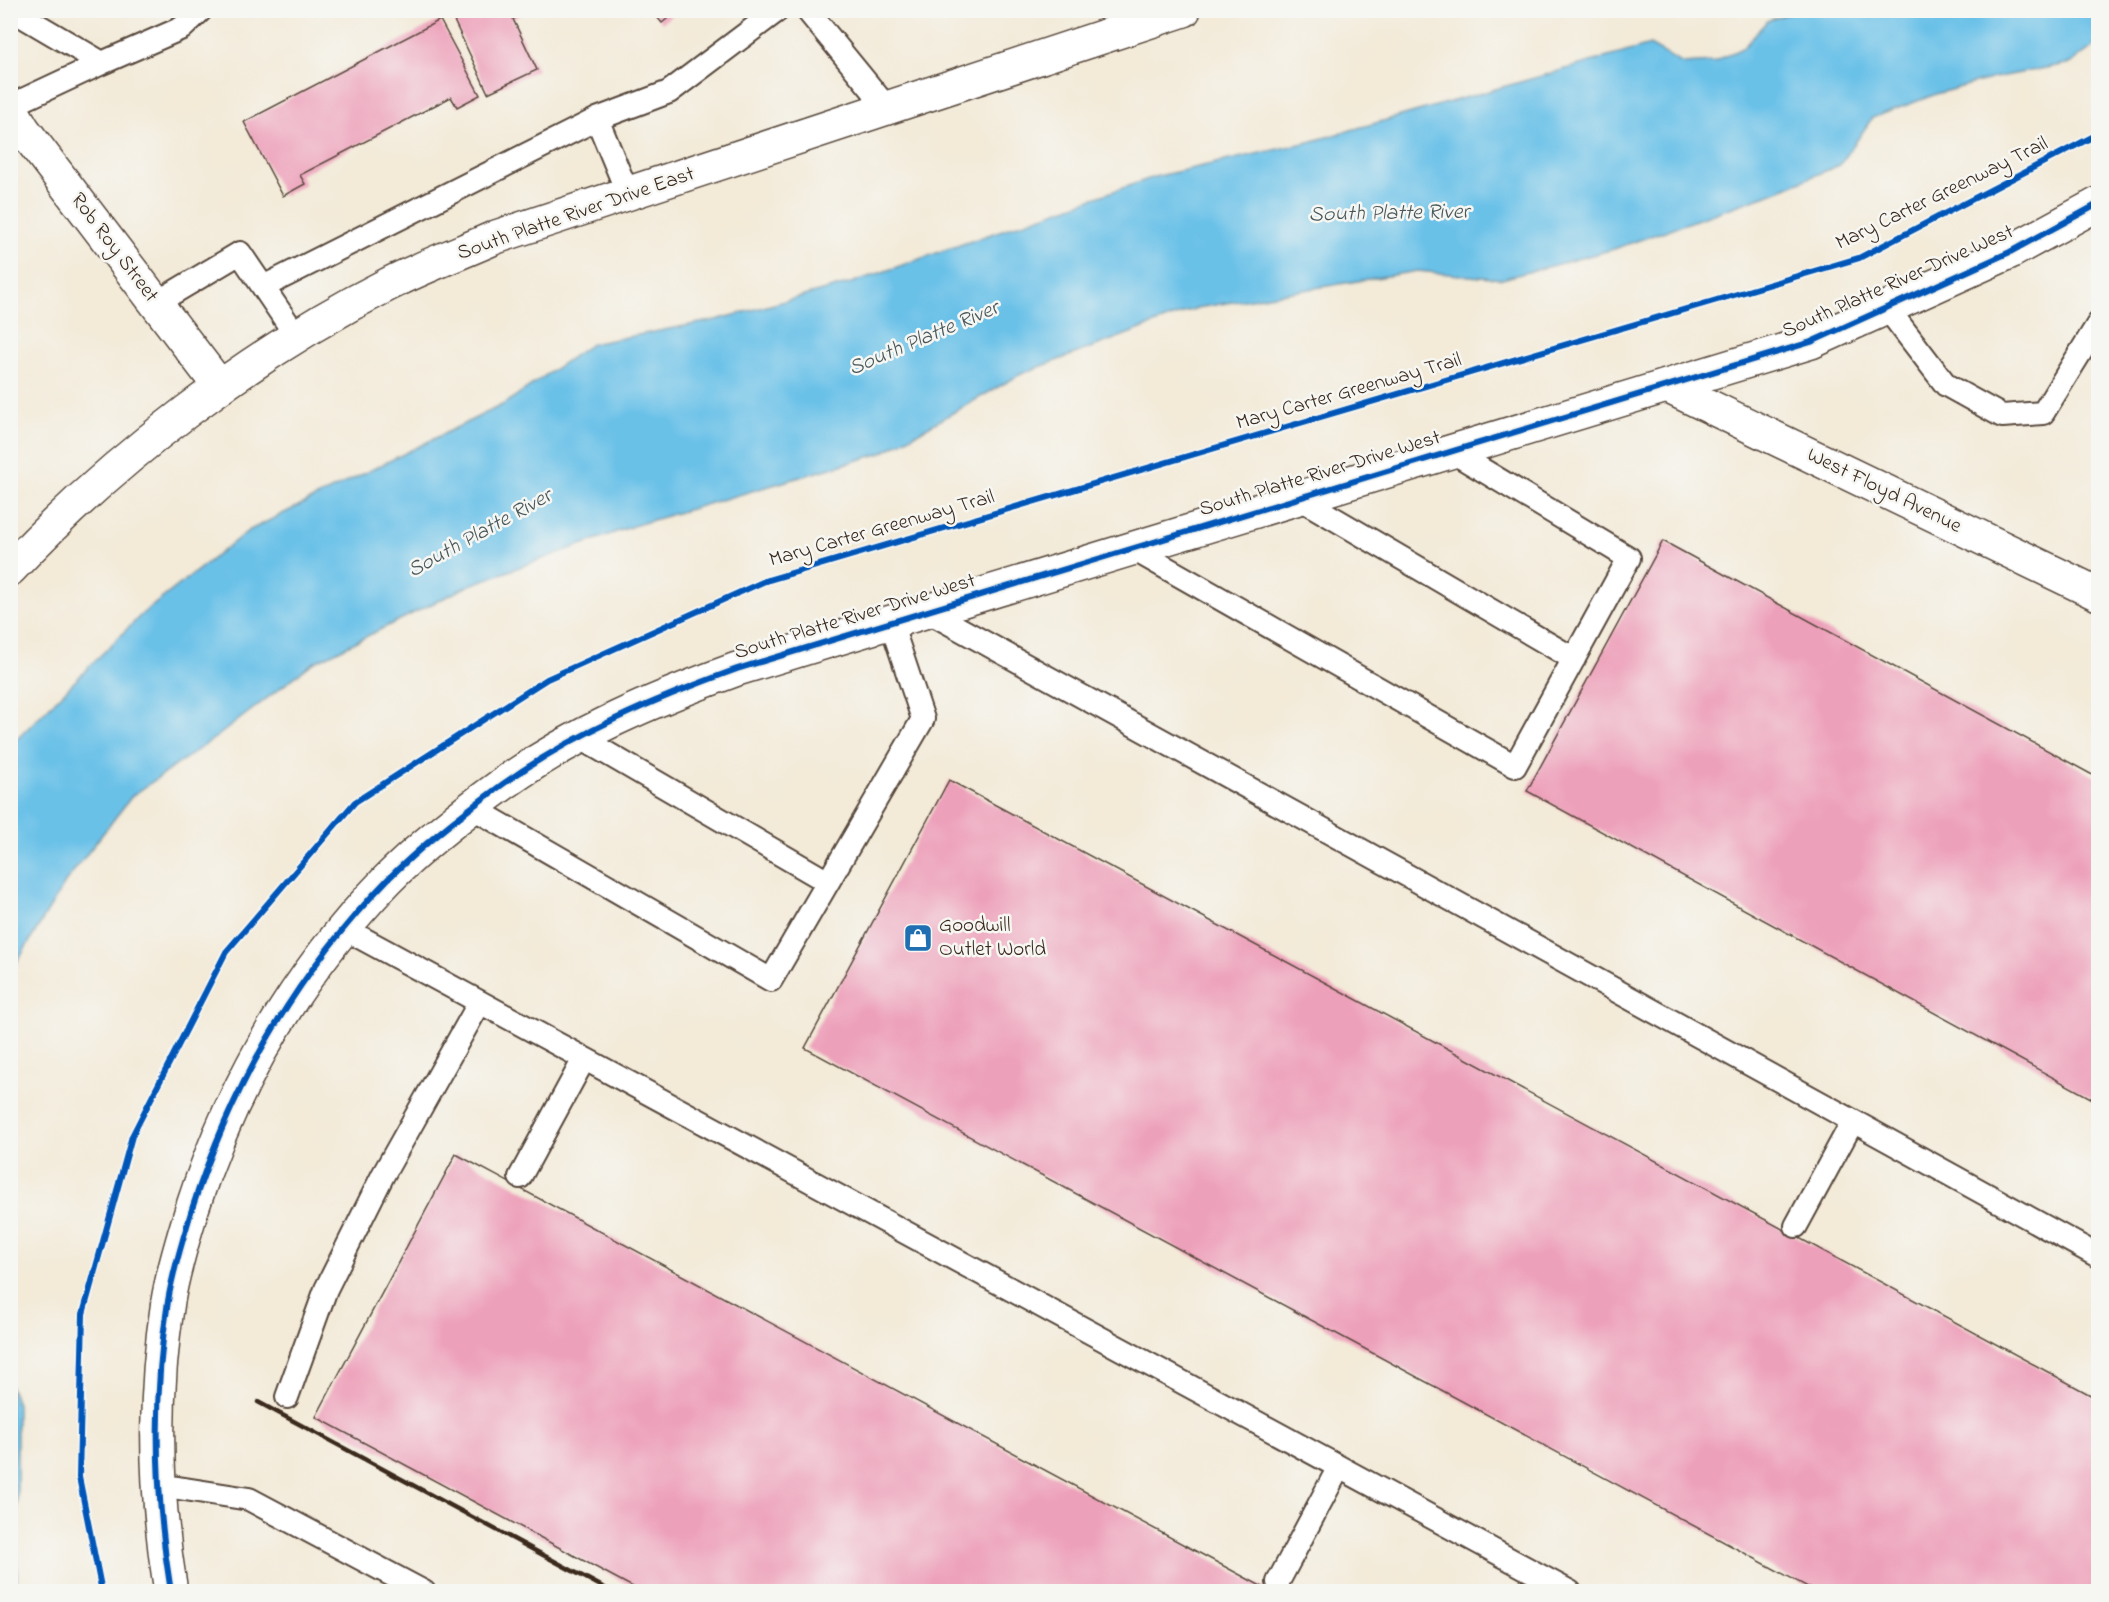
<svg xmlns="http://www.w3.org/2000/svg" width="2109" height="1602" font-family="'Indie Flower',sans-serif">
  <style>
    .water { fill: #6bc1e8; stroke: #537683; stroke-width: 1.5 }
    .building { fill: #eda0ba }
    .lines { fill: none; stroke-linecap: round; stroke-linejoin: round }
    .service-casing { stroke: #57473a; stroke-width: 26 }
    .minor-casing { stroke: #57473a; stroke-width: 36 }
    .tertiary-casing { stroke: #57473a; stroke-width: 36 }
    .service { stroke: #fff; stroke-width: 22 }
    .minor { stroke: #fff; stroke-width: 33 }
    .tertiary { stroke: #fff; stroke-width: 33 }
    .rail { stroke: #3b2a1e; stroke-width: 4.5 }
    .cycleway-casing { stroke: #f6f6f2; stroke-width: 10 }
    .cycleway { stroke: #0057b8; stroke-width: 6 }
    .labels { text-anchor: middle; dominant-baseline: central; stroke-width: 5; stroke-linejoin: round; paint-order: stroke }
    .street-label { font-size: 21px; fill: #3b2a1e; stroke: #f6f6f2 }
    .poi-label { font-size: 21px; fill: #3b2a1e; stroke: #f6f6f2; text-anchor: start }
    .water-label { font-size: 22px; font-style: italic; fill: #49575b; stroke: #f6f6f2 }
  </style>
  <rect width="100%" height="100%" fill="#f6f6f2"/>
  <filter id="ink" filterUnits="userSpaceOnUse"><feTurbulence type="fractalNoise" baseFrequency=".0167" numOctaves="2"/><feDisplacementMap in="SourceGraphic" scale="12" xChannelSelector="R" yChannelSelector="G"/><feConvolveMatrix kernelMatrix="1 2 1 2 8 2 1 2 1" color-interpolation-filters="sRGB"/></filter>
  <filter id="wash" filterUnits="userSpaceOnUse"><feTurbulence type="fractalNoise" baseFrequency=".008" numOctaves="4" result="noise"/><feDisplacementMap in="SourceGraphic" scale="24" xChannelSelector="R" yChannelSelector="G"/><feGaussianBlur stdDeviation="1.35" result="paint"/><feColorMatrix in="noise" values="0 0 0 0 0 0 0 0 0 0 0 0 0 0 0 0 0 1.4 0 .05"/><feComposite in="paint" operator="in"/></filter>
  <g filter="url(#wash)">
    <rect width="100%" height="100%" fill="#f3ead8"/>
    <path class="water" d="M1799,10L2098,11V43L2071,63L1994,78L1939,93L1872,118L1840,165L1778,191L1614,249L1502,279L1417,271L1197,308L1021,374L882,453L636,525L470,585L313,663L219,735L132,796L66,881L11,972V745L142,614L248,531L504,404L591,344L716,320L851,283L1154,177L1309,142L1650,45L1683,64L1714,62L1744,47L1767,21Z
      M10,1385L17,1404V1592L10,1591Z"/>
    <g id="blocks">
      <path class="building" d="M449,10H530L513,19L537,70L488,93Z
        M651,10H678L662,23Z
        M440,20L480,95L457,107L451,97L300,175L305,184L283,196L244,122Z
        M1663,541L2098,778V1102L1527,791Z
        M949,780L2098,1399V1592H1817L805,1048Z
        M456,1154L1272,1592H642L316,1417Z"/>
    </g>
  </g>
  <g filter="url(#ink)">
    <use href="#blocks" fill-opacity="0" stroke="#57473a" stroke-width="1.5"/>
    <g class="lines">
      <g class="service-casing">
        <path id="service" d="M12,10L102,63L182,28L201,10
          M807,10L888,109
          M10,106L102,63
          M597,119L628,194
          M263,287L597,119L669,92L778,10
          M156,303L240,253L297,337
          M1887,308L1946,385L2002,416L2043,413L2098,324
          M1299,498L1574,659
          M1133,549L1515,766L1629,558L1451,451
          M929,612L2098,1256
          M579,737L828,882
          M473,808L771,980L923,719L891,623
          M343,928L1570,1592
          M520,1177L584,1059
          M1796,1226L1853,1121
          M287,1397L326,1289L383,1175L480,1002
          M159,1485L249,1499L424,1592
          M1278,1582L1339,1467"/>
      </g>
      <g class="minor-casing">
        <path id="minor" d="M10,107L23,129L220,387
          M1669,387L2098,594
          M10,569C112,460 254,352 387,285C422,267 460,253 496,237L1184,10"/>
      </g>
      <g class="tertiary-casing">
        <path id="tertiary" d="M171,1592C155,1496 153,1396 168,1301C173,1270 183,1239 192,1209C232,1085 297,973 388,879C422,845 463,813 503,784C574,733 655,699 737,669L1811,342L2010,252L2098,204"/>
      </g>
      <use href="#service" class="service"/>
      <use href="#minor" class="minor"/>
      <use href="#tertiary" class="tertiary"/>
      <path class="rail" d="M258,1402L612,1592"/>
      <g class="cycleway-casing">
        <path id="cycleway" d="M102,1592L79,1477L83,1314L132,1136L226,952L355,802L547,679L765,581L1859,258L2098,134
          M171,1592C155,1496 153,1396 168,1301C173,1270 183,1239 192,1209C232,1085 297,973 388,879C422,845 463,813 503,784C574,733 655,699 737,669L1811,342L2010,252L2098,204"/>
      </g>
      <use href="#cycleway" class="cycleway"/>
    </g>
  </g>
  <defs>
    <g id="shop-square" transform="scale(1.5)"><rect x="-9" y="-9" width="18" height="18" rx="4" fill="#1f6fb2" stroke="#f6f6f2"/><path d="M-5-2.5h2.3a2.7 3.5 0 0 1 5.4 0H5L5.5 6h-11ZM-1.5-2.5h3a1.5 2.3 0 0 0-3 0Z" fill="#fff"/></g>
  </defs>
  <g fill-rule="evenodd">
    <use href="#shop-square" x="918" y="938"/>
  </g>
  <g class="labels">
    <g class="street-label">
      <text transform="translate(1942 194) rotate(-26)">Mary Carter Greenway Trail</text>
      <text transform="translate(576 214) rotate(-19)">South Platte River Drive East</text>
      <text transform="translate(114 248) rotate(53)">Rob Roy Street</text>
      <text transform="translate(1898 282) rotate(-24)">South Platte River Drive West</text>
      <text transform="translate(1349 392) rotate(-16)">Mary Carter Greenway Trail</text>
      <text transform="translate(1320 474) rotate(-17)">South Platte River Drive West</text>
      <text transform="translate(1884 491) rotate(26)">West Floyd Avenue</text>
      <text transform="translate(882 529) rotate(-16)">Mary Carter Greenway Trail</text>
      <text transform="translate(855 617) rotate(-17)">South Platte River Drive West</text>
    </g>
    <g class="poi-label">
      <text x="939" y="926">Goodwill<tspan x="939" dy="24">Outlet World</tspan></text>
    </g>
    <g class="water-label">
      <text transform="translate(1389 214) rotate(-1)">South Platte River</text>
      <text transform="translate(924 339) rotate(-23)">South Platte River</text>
      <text transform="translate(480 534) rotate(-29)">South Platte River</text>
    </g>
  </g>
  <rect width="2109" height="1602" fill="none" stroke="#f6f6f2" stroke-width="36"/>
</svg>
